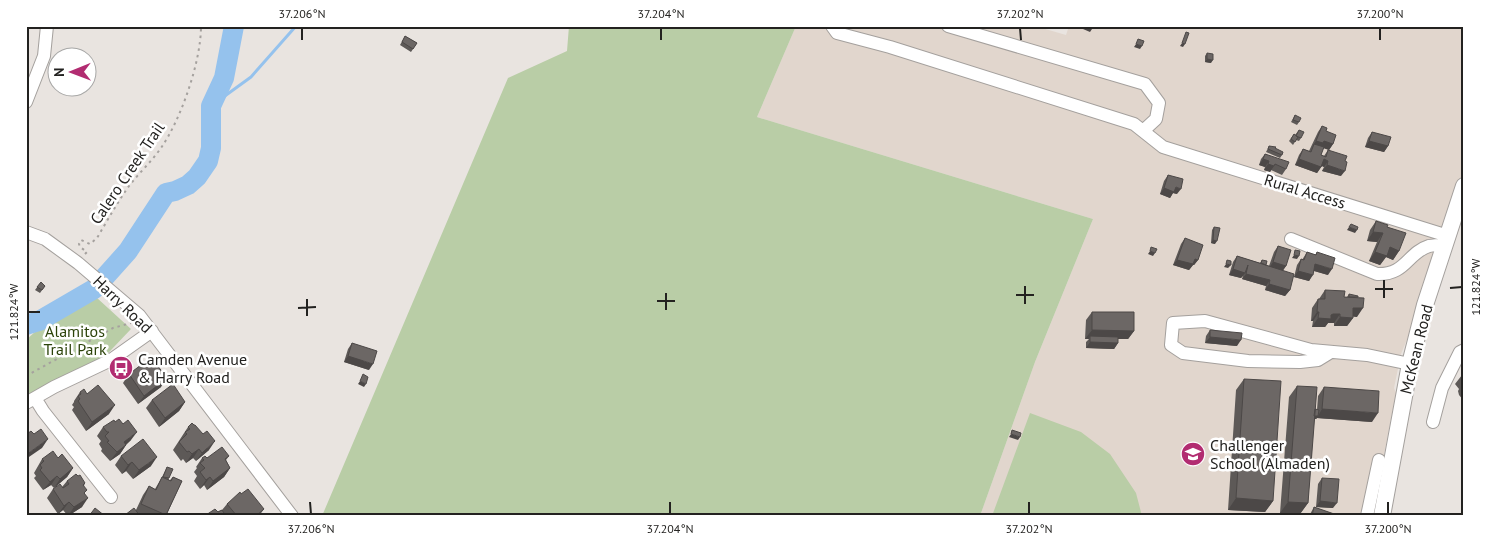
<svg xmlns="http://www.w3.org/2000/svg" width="1490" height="542" font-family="'PT Sans',sans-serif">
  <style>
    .built { fill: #e1d6cd }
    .green { fill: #b9cda6 }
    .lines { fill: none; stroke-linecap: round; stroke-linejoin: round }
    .stream { stroke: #95c2ed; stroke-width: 3 }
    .river { stroke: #95c2ed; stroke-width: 20 }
    .minor-casing { stroke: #a4a09d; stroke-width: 14 }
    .major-casing { stroke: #a4a09d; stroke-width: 18 }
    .path { stroke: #a5a19e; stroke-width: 2; stroke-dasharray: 2.5 4; stroke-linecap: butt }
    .minor { stroke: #fff; stroke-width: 12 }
    .major { stroke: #fff; stroke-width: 16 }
    .wall { fill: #5d5957 }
    .shaded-wall { fill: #4c4847 }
    .building { fill: #6c6765; stroke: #4c4847 }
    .ticks { fill: none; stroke: #232220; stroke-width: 2 }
    .labels { text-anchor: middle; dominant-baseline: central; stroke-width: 5; stroke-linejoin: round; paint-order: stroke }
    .street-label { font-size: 16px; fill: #232220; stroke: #fff }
    .park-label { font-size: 16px; fill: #2c430a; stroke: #fff }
    .poi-label { font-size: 16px; fill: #232220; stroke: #fff; text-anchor: start }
    .neatline { fill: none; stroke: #232220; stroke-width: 2 }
    .ticks-label { font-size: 12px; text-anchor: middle; fill: #232220 }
  </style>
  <rect width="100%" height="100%" fill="#e9e4e0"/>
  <path class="built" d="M796,26H1035L1066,35L1069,26H1464V171L1442,253L1401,354L1394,388L1396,393L1372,516H980L1035,362L1093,219L757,117Z"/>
  <path class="green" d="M569,26H796L757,117L1093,219L1035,362L980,516H322L508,78L567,51Z
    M85,287L131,329L93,369L26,395V340Z
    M1030,413L1081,432L1110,454L1136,493L1142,516H992Z"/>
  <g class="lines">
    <path class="stream" d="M211,106L251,77L296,26"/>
    <path class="river" d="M26,325L39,321L94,289L128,251L166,193L175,191L188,185L197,177L208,161L211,148V106L224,78L234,26"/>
    <g class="minor-casing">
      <path id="minor" d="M832,26L837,33L890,47L1134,124L1163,147L1448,236
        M948,26L1145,84L1159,103L1156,119L1143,131
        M26,102L44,56L47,26
        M26,232L45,239L78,263L139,315L292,516
        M1291,239L1377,274C1406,275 1407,253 1429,246C1434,245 1440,245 1445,245
        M1331,352L1318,360L1300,362L1248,361L1183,353L1171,345L1173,323L1205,321L1311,350L1367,355L1410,364
        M35,398L43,411L111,497
        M26,403L54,387L111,360L152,331
        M1433,422L1442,388L1460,352L1464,350
        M1367,516L1379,460"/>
    </g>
    <g class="major-casing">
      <path id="major" d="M1382,516L1410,364L1425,305L1464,186"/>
    </g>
    <path class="path" d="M85,254L87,252L80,247L79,244L81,240L90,244L97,238C107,221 117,203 129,186C139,173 151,162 161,148C181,119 201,62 201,26
      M26,376L113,328L131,323"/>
    <use href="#minor" class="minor"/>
    <use href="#major" class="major"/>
  </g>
  <path class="wall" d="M405,36L417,43L411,52L400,45Z
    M1207,53L1211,63L1205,62V56Z
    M1295,115L1299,122L1297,125L1291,122Z
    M1322,126L1326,131L1333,144L1329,150L1323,148L1321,155L1324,156L1328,150L1341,176L1322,171L1324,167L1322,166L1317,173L1295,165L1299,155L1303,149L1309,151L1318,132Z
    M1299,130L1301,138L1299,141L1296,140L1293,145L1289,141L1294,134L1295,135Z
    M1372,132L1388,146L1384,152L1365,147L1368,138Z
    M1269,146L1275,148L1282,155L1280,158L1266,152Z
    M1265,154L1286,169L1282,175L1271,170L1270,172L1264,170L1265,167L1259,165L1261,159Z
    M1168,175L1177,194L1173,193L1170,198L1160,194L1164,181Z
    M1376,221L1387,227L1399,251L1393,260L1386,257L1380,265L1369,261L1377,242L1367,241L1370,230Z
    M1214,227L1215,244L1211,243L1212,230Z
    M1185,238L1198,260L1194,265H1193L1189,270L1173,265L1181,244Z
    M1278,246L1286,266L1283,270L1290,290L1285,296L1265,290L1266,286L1242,279L1243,276L1241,278L1229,275L1233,262L1237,256L1260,263L1262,260L1266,265L1269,266L1274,252Z
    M1307,252L1315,255L1317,252L1328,275L1314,271L1309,281L1294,277L1297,265L1301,259L1302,260Z
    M41,282L45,286L40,293L35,290Z
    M1325,290L1344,297H1347L1349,294L1357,317L1353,316V318L1347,326H1334V323H1328L1325,327H1312L1313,321H1311L1312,308L1318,299H1319Z
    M1092,312L1134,331L1128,339H1118V343L1114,349L1086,348V342L1089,339H1085L1086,320Z
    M1210,330L1237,346L1205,343L1206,336Z
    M352,343L369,370L344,362L348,349Z
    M129,374L161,387L138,404L123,383Z
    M1464,374V401L1459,395L1458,391L1459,389L1455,384L1462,375Z
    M1244,379L1273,501L1265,512L1228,510L1236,390Z
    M1297,386L1315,409L1317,410L1318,396L1324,387L1372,422L1317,418L1316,419H1314L1308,503L1300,514L1280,513L1289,397Z
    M80,392L87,394L109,414L86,431L72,410L74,407L72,405L74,402V401Z
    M152,400L185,402L179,411L159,427L146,408Z
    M103,427L131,440L126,445L120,454L110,461L101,451L102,449L99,444L101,441L97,436Z
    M188,427L209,450L196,461L193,458L186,463L183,459L181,461L173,450Z
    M121,456L151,466L133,479L126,471L122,474L115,465Z
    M229,456L226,460L230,468L224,477L207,490L204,485L200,489L194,481L197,476L194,472L197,468L196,467L202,458Z
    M58,458L73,468L67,477L54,488L51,485L43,490L34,478L36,476L34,473L42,459Z
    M167,467L169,480H170L173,477L182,481L166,516H143L139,514L140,516H125L136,510L143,495L149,486L155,489L162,477Z
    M1322,478L1333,508L1316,507L1318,484Z
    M67,481L85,483L84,486L85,494L82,507L68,516L63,510L58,514L47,498L53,489L62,487Z
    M241,494L264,509L259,516H206V515L222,510L227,504Z
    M1314,507L1340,516H1309Z"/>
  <path class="shaded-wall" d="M1085,26H1094L1090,32L1083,29Z
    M1182,43L1185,44L1183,47L1180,46Z
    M1136,44L1142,46L1140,49L1134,47Z
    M1207,59L1213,60L1211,63L1205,62Z
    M1316,141H1324L1333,144L1329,150L1314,144L1312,147Z
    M1369,141L1388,146L1384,152L1365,147Z
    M1263,159L1269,161L1265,167L1259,165Z
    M1299,159L1321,167L1317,173L1295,165Z
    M1324,159L1328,161L1324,167L1320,165Z
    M1268,164L1274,166L1270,172L1264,170Z
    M1327,165L1345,171L1341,176L1322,171Z
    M1176,187L1181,189L1177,194L1173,193L1170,198L1160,194L1164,188Z
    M1349,227L1357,230L1355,233L1347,230Z
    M1373,232L1383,233L1377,242L1367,241Z
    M1213,240L1217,241L1215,244L1211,243Z
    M1390,247L1399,251L1393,260L1386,257L1380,265L1369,261L1375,252Z
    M1150,251L1155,253L1153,256L1148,254Z
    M1294,255L1299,256L1297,259L1292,258Z
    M1195,259L1198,260L1194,265H1193L1189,270L1173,265L1177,260Z
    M1273,262L1286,266L1282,272L1269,268Z
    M1226,264L1231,265L1228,268L1224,267Z
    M1315,264L1332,269L1328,275L1311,270Z
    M1233,269L1245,273L1241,278L1229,275Z
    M1298,271L1313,275L1309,281L1294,277Z
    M1246,274L1270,280L1266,286L1242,279Z
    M1269,284L1290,290L1285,296L1265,290Z
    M1353,308H1363L1357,317L1347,316Z
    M1317,312H1319L1313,321H1311Z
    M1333,314H1340L1334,323H1328L1325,327H1312L1318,318Z
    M1340,317L1353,318L1347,326H1334Z
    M1092,330L1134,331L1128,339H1090V336L1089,339H1085Z
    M1210,337L1241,340L1237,346L1205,343Z
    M1090,342L1118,343L1114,349L1086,348Z
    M348,356L373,364L369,370L344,362Z
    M167,378L161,387L138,404L144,396Z
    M360,381L366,384L364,387L358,384Z
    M185,402L179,411L159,427L165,418Z
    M115,405L109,414L86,431L92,422Z
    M1322,409L1378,413L1372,422L1317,418L1316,419L1307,418L1309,415L1318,416Z
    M137,432L131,440L118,451L124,442Z
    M1011,434L1020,437L1018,440L1009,437Z
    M48,439L42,448L26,459V455Z
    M215,441L209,450L196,461L202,453Z
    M126,445L120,454L110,461L117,452Z
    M199,449L193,458L186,463L192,454Z
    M157,457L151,466L133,479L139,470Z
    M132,462L126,471L122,474L128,465Z
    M73,468L67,477L54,488L60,479Z
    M230,468L224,477L207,490L213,481Z
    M57,476L51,485L43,490L50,482Z
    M210,477L204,485L200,489L206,480Z
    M88,498L82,507L68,516L74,507Z
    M1236,498L1273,501L1265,512L1228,510Z
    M1320,501L1337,503L1333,508L1316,507Z
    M69,502L63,510L58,514L64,506Z
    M1288,502L1308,503L1300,514L1280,513Z"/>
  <path class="building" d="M1186,32L1189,33L1185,44L1182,43Z
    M405,36L417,43L413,49L402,42Z
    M1138,39L1144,41L1142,46L1136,44Z
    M1207,53L1213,54V60L1207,59Z
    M1295,115L1301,118L1299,122L1293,120Z
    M1322,126L1327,128L1326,131L1336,135L1333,144L1324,141L1323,143L1316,141Z
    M1299,130L1304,132L1301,138L1296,136Z
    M1372,132L1391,137L1388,146L1369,141Z
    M1294,134L1298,137L1295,142L1291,139Z
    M1314,144L1324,147L1321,155L1326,157L1328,150L1347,156L1345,161L1347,162L1345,171L1327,165L1328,161L1324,159L1321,167L1299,159L1303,149L1311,152Z
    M1269,146L1276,147L1275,148L1283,152L1282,155L1268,149Z
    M1265,154L1289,162L1286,169L1275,164L1274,166L1268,164L1269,161L1263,159Z
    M1168,175L1183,179L1181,189L1176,187L1174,192L1164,188Z
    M1376,221L1388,225L1387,227L1406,233L1399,251L1390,247L1387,256L1375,252L1383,233L1373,232Z
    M1351,224L1358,227L1357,230L1349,227Z
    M1214,227L1220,228L1217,241L1213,240Z
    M1185,238L1203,245L1198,260L1195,259L1193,264L1177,260Z
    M1278,246L1291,250L1286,266L1273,262Z
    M1151,247L1157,249L1155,253L1150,251Z
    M1295,250L1300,251L1299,256L1294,255Z
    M1307,252L1316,255L1317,252L1335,258L1332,269L1315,264L1313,275L1298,271L1301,259L1304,260Z
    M1237,256L1294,274L1290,290L1269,284L1270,280L1246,274L1248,265L1245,273L1233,269Z
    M1227,260L1231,261V265L1226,264Z
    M1262,260L1267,261L1266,265L1261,263Z
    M41,282L45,286L42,290L37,287Z
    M1325,290L1345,291L1344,297L1364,298L1363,308H1353V318L1340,317V314H1333L1331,315V319L1318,318L1319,312H1317L1318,299H1325Z
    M1349,294L1358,296V297H1349Z
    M1092,312H1134V331L1092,330Z
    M1210,330L1242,333L1241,340L1210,337Z
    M1090,336L1118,337V343L1090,342Z
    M352,343L377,351L373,364L348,356Z
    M149,359L155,366L157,365L167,378L144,396L129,374Z
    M363,374L368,377L366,384L360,381Z
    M1244,379L1281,381L1273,501L1236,498Z
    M173,384L185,402L165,418L152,400Z
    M98,385L115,405L92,422L78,401L80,399L78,396L81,394L80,392L84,389L87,394Z
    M1297,386L1317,387L1308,503L1288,502Z
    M1324,387L1379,391L1378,413L1322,409Z
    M1315,409L1319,410L1318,416H1314Z
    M119,419L123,424L128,420L137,432L124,442L126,445L117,452L107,442L109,441L105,436L109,432H107L103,427L114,420L115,422Z
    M192,423L194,425H195L203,434L207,431L215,441L202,453L199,449L192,454L189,451L187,452L179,442L187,434L185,432L190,429L188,427Z
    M41,429L48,439L26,455V433L27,434L31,431L34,434Z
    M1012,430L1021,433L1020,437L1011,434Z
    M143,439L157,457L139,470L132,462L128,465L121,456Z
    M222,447L229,456L225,459L230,468L213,481L210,477L206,480L200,472L205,468L200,463L204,460L202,458L205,456L207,458Z
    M53,451L58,458L62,454L73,468L60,479L57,476L50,482L40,470L42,468L40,465L44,461L42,459Z
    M167,467L173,469L169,478L163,477Z
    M76,474L78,476L80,475L85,483L83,485L87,490L84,493L88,498L74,507L69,502L64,506L53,489L60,484L63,488L69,484L67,481Z
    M162,477L171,481L173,477L182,481L166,515L141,504L149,486L156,490Z
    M1322,478L1339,479L1337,503L1320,501Z
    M248,489L264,509L256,516H237L227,504L240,492L241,494Z
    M1314,507L1340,516H1312Z
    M95,508L105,516H89Z
    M134,508L140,516H126L125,515Z
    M215,509L218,512L222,510L226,516H207L206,515Z"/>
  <path class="ticks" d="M302,28V40M661,28V40M1020,28L1021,40M1380,28V40M1384,280V298M1025,286V304M1450,288L1462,287M1375,289H1393M666,293V310M1016,295H1034M307,299V316M657,301H675M298,308L316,307M28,312H40M310,502L311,514M670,502V514M1029,502V514M1388,502V514"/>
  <defs>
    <g id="bus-disc" transform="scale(1.25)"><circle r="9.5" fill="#b22c71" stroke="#fff"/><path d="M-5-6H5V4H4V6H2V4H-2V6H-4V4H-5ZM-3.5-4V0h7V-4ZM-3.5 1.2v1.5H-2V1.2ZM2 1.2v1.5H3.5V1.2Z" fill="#fff"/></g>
    <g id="school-disc" transform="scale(1.25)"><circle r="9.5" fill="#b22c71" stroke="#fff"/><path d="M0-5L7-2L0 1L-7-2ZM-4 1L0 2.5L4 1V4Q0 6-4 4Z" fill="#fff"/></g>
  </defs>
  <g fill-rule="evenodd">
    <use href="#bus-disc" x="121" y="368"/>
    <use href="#school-disc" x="1193" y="454"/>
  </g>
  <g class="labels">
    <g class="street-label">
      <text transform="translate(127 173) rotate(-56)">Calero Creek Trail</text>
      <text transform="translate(1305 191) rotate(17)">Rural Access</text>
      <text transform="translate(123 304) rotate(44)">Harry Road</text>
      <text transform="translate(1416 349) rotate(-76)">McKean Road</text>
    </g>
    <g class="park-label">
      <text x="75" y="331">Alamitos<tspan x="75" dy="18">Trail Park</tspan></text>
    </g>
    <g class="poi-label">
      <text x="138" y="359">Camden Avenue<tspan x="138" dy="18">&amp; Harry Road</tspan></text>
      <text x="1210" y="445">Challenger<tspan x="1210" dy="18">School (Almaden)</tspan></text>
    </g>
  </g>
  <rect width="1490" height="542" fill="none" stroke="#ffffff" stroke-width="55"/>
  <g transform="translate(72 72) rotate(269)"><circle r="24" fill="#ffffff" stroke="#a7a7a6"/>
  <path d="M0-4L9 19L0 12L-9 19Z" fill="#b22c71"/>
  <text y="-8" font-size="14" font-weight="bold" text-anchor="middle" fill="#232220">N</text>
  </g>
  <rect x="28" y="28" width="1434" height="486" class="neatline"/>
  <g class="ticks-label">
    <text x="302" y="18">37.206°N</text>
    <text x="661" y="18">37.204°N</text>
    <text x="1020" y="18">37.202°N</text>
    <text x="1380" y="18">37.200°N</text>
    <text transform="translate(1476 287) rotate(-90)" y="4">121.824°W</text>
    <text transform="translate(14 312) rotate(-90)" y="4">121.824°W</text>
    <text x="311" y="533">37.206°N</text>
    <text x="670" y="533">37.204°N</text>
    <text x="1029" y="533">37.202°N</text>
    <text x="1388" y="533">37.200°N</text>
  </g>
</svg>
